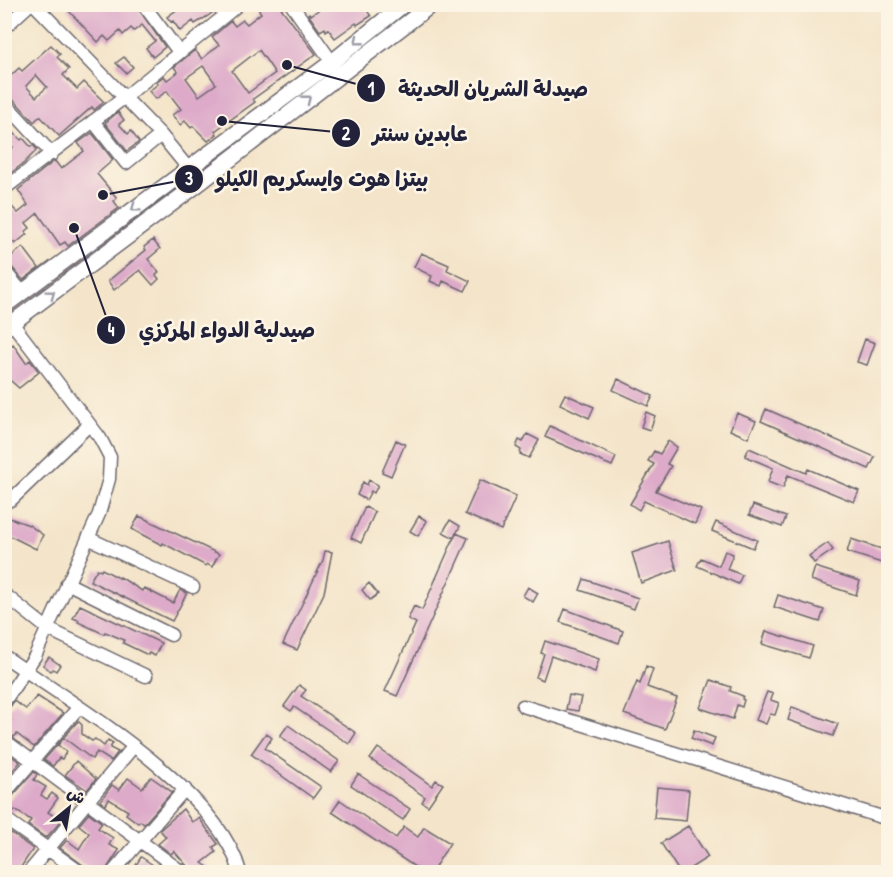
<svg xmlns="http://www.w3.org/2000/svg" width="893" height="877" font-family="'Patrick Hand','Playpen Sans Arabic',sans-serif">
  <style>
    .building { fill: #ddaac9; fill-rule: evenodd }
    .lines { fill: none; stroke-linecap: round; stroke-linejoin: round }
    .minor-casing { stroke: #6c666d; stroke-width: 15 }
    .major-casing { stroke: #6c666d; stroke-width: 18 }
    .minor { stroke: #fff; stroke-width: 12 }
    .major { stroke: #fff; stroke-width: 15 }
    .oneway { stroke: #9c9ca7 }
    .leader { fill: none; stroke: #22223b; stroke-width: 2 }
    .callout-dot { fill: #22223b; stroke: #fcf5e5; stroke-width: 2 }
    .mark-label { font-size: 18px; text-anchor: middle; font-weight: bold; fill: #fff }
    .callout-label { font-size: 21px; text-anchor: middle; font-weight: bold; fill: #22223b; stroke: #fcf5e5; stroke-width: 5; stroke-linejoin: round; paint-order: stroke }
  </style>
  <rect width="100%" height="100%" fill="#fcf5e5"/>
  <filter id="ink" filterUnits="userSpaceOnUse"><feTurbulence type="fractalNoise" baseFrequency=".0167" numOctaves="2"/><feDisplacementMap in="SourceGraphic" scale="12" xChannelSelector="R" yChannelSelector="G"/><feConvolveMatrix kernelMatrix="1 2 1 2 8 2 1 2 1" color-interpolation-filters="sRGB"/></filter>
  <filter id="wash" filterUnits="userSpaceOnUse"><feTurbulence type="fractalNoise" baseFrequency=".008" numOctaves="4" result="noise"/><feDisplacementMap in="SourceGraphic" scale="24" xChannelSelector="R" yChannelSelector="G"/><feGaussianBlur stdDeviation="1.35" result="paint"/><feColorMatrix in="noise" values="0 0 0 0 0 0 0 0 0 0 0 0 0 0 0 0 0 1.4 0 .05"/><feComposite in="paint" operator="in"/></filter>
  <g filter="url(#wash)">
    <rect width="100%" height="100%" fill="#f4e5ca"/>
    <g id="blocks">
      <path class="building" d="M71,4H115L118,7L121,4H135L165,47L153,57L146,48L155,41L142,25L134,31L131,28L123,35L120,31L109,41L104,36L98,42L67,9Z
        M185,4H224L208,16L195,24L193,21L180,31L173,21L171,22L167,17Z
        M261,4H278L316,54L253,99L255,102L215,131L217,134L208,141L193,126L191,128L185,121L180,125L172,115L181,109L167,91L156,99L149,91L158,84L156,82L164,76L167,80L178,72L174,67L195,50L202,59L219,45L212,37L231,21L235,26L243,20L247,24L261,13L257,7ZM259,50L275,73L248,93L232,71ZM203,66L216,84L199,96L186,78Z
        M327,4H362L371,16L357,25L356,23L335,38L328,29L326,31L325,28L320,31L308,14L309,13L311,15Z
        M51,45L60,54L57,57L69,69L63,75L77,89L84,82L104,102L94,110L92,107L59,136L40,116L34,122L16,102L4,93V82L19,68L22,71ZM36,75L47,87L36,97L26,86Z
        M124,57L133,67L126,73L116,63Z
        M118,112L124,120L119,124L128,134L131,131L139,142L127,151L105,123Z
        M10,129L21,140L23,138L31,147L33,145L37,150L24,163L4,178V157L13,147L4,142V135Z
        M92,133L113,160L97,174L117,198L114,201L119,208L68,246L65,242L60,245L38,213L26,223L30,228L25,232L27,234L15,244L4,233V213L12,207L18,213L28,205L18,190L53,162L55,161L61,169L84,151L78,143Z
        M153,240L160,249L148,259L159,272L156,275L159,279L153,285L140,270L114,290L108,281L146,250L144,247Z
        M23,247L39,268L23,280L10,265L4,262Z
        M421,253L449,265L447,270L470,281L465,291L443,281L441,286L430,281L432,276L414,267Z
        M865,339L875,343L867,365L857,362Z
        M13,344L26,363L30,360L39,372L19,388L4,375V351Z
        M618,379L653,396L648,406L613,390Z
        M565,394L594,407L589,418L560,404Z
        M766,409L875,457L869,469L761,421Z
        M646,412L655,416L650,430L641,427Z
        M737,413L756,421L748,438L730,430Z
        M550,426L616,457L612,466L545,437Z
        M527,434L539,440L529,458L520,454L521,450L516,447L519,440L523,442Z
        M396,440L405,444L391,476L382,472Z
        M668,441L677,447L667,464L671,466L656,491L701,510L695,524L644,501L639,510L630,504L654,464L648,461L654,451L660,454Z
        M749,448L806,473L808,469L859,491L854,502L788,475L783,488L768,482L773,468L745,456Z
        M369,480L378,485L374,493L371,491L366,500L357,495L363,482L367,485Z
        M480,480L516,496L501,530L465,514Z
        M753,505L786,517L782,527L749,515Z
        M365,507L375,512L361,543L351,538Z
        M4,516L29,525L43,535L36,549L4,533Z
        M139,516L219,554L212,567L207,564L206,566L163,543L162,545L137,532L132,529Z
        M419,516L427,521L418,536L410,531Z
        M450,520L460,526L454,538L443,532Z
        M716,522L757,540L753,548L712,531Z
        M456,533L468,538L397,696L385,691L416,623L408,619L414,606L422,610Z
        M851,539L888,551V565L847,552Z
        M668,541L677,570L641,583L632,553Z
        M828,543L833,550L814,563L809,556Z
        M325,551L332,552L324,593L297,650L283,644L323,560Z
        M725,551L733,554L727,569L742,575L738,584L697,566L701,558L719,566Z
        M815,567L860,581L856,595L811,580Z
        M97,569L101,571L102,569L119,578L120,577L142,591L144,588L173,603L180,590L187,593L172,621L90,581Z
        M584,579L638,598L634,609L580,590Z
        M369,583L378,594L370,600L362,590Z
        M528,587L538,593L533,602L523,596Z
        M778,595L824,610L820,622L774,607Z
        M80,605L161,643L155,656L149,653L148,655L123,643L124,640L110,634L105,632L104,634L78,622L79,620L73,618Z
        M565,609L623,631L619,643L560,622Z
        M766,631L813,646L809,658L762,644Z
        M545,641L599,659L595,672L551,656L543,680L536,677L544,654L541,653Z
        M49,657L60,665L56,671L53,669L51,671L43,665Z
        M646,666L653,669L647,687L677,698L665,729L624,714L637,682L640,684Z
        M711,680L731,687L730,691L743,696L742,699L744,700L742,707L737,705L733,719L700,708Z
        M299,685L306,690L301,696L356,733L349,744L294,707L291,711L284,706Z
        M767,692L773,694L771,700L779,703L775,715L770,714L766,724L756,720Z
        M569,695L581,697L578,711L566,709Z
        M37,696L63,713L34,747L17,734L14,737L4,732V729L11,720L4,716V710L10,707L14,701L26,709Z
        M792,707L838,724L833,736L788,720Z
        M78,721L82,725V734L92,741L95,739L104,746L108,740L113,743L110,748L118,752L111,761L97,752L92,759L64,738L58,745L66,752L62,759L59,758L53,766L44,760Z
        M288,725L339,761L331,772L280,736Z
        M694,730L715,738L712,746L691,738Z
        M266,733L272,738L265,748L321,787L313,798L251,754Z
        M378,748L432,786L436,780L443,784L428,806L422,802L425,797L370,759Z
        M4,751L20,762L4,781Z
        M76,761L96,779L87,790L65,775Z
        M34,772L37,774L34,780L46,787L41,795L47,799L52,793L58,798L48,812L61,821L46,838L28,825L31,820L15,810L12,814L4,810V802L10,799Z
        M358,774L410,809L403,820L351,785Z
        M151,777L172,792L144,824L140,821L138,823L126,814L128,811L109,799L105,805L100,801L112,785L119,790L128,778L142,788Z
        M657,787L689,790L686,821L654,818Z
        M340,800L396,838L404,827L418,837L424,827L450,843L431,873H424L332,812Z
        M183,809L192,822L199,818L218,844L213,847L216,852L202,863L217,873H190L189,868L174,851L171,854L158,844L166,837L160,830Z
        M89,813L102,823L98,828L113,838L109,845L119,850L104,873H94L60,848L67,840L79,849L89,833L79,825Z
        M688,826L708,857L683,873H680L661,843Z
        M4,828L33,849L17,873H12L4,867Z
        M141,857L165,873H131Z"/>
    </g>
  </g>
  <g filter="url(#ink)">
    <use href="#blocks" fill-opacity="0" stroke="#6c666d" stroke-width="1.5"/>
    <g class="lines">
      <g class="minor-casing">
        <path id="minor" d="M34,4L161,135L188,168L198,184
          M143,4L179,52
          M291,4L332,62
          M4,28L30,4
          M4,102L52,154
          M93,121L126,163L161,135
          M4,189L125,97L239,4
          M4,270L22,292
          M4,503L12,499L89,425
          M88,538L193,587
          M67,583L171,635
          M4,594L48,629L146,676
          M4,656C74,705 218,788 240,872
          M4,702L35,656L99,514L109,479L110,457L100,438L12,323
          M523,706L888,819
          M4,740L182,872
          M4,794L79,707
          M4,818L80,872
          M29,872L133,747
          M113,872L185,789"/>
      </g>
      <g class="major-casing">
        <path id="major" d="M4,306L332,62L404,4
          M4,329L198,184L432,4"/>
      </g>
      <use href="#minor" class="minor"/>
      <use href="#major" class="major"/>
    </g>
    <defs><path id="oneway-chevron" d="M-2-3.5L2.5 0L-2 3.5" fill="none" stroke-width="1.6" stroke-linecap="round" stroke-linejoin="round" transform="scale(1.5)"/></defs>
    <g class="oneway">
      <use href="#oneway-chevron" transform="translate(358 41) rotate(141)"/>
      <use href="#oneway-chevron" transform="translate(307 99) rotate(-38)"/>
      <use href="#oneway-chevron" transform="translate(135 208) rotate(143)"/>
      <use href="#oneway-chevron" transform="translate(51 294) rotate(-37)"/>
    </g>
  </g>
  <path class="leader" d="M287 65L371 88M222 121L346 133M103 195L189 179M74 228L111 330"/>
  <g class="callout-dot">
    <circle cx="287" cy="65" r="6"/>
    <circle cx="222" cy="121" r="6"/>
    <circle cx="103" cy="195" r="6"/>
    <circle cx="74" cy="228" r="6"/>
    <circle cx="371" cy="88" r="15"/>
    <circle cx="346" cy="133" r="15"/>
    <circle cx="189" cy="179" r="15"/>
    <circle cx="111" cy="330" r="15"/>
  </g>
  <g class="mark-label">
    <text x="371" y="95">1</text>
    <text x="346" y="140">2</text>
    <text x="189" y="185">3</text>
    <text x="111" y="336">4</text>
  </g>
  <g class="callout-label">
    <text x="493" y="96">صيدلة الشريان الحديثة</text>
    <text x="420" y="141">عابدين سنتر</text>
    <text x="322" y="186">بيتزا هوت وايسكريم الكيلو</text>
    <text x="227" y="337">صيدلية الدواء المركزي</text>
  </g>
  <rect width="893" height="877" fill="none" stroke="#fcf5e5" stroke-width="24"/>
  <g transform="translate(69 808) rotate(30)" stroke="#fcf5e5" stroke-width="4.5" paint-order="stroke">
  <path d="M0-4.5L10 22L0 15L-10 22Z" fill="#22223b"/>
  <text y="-9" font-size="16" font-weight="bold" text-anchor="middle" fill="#22223b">ش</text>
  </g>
</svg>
